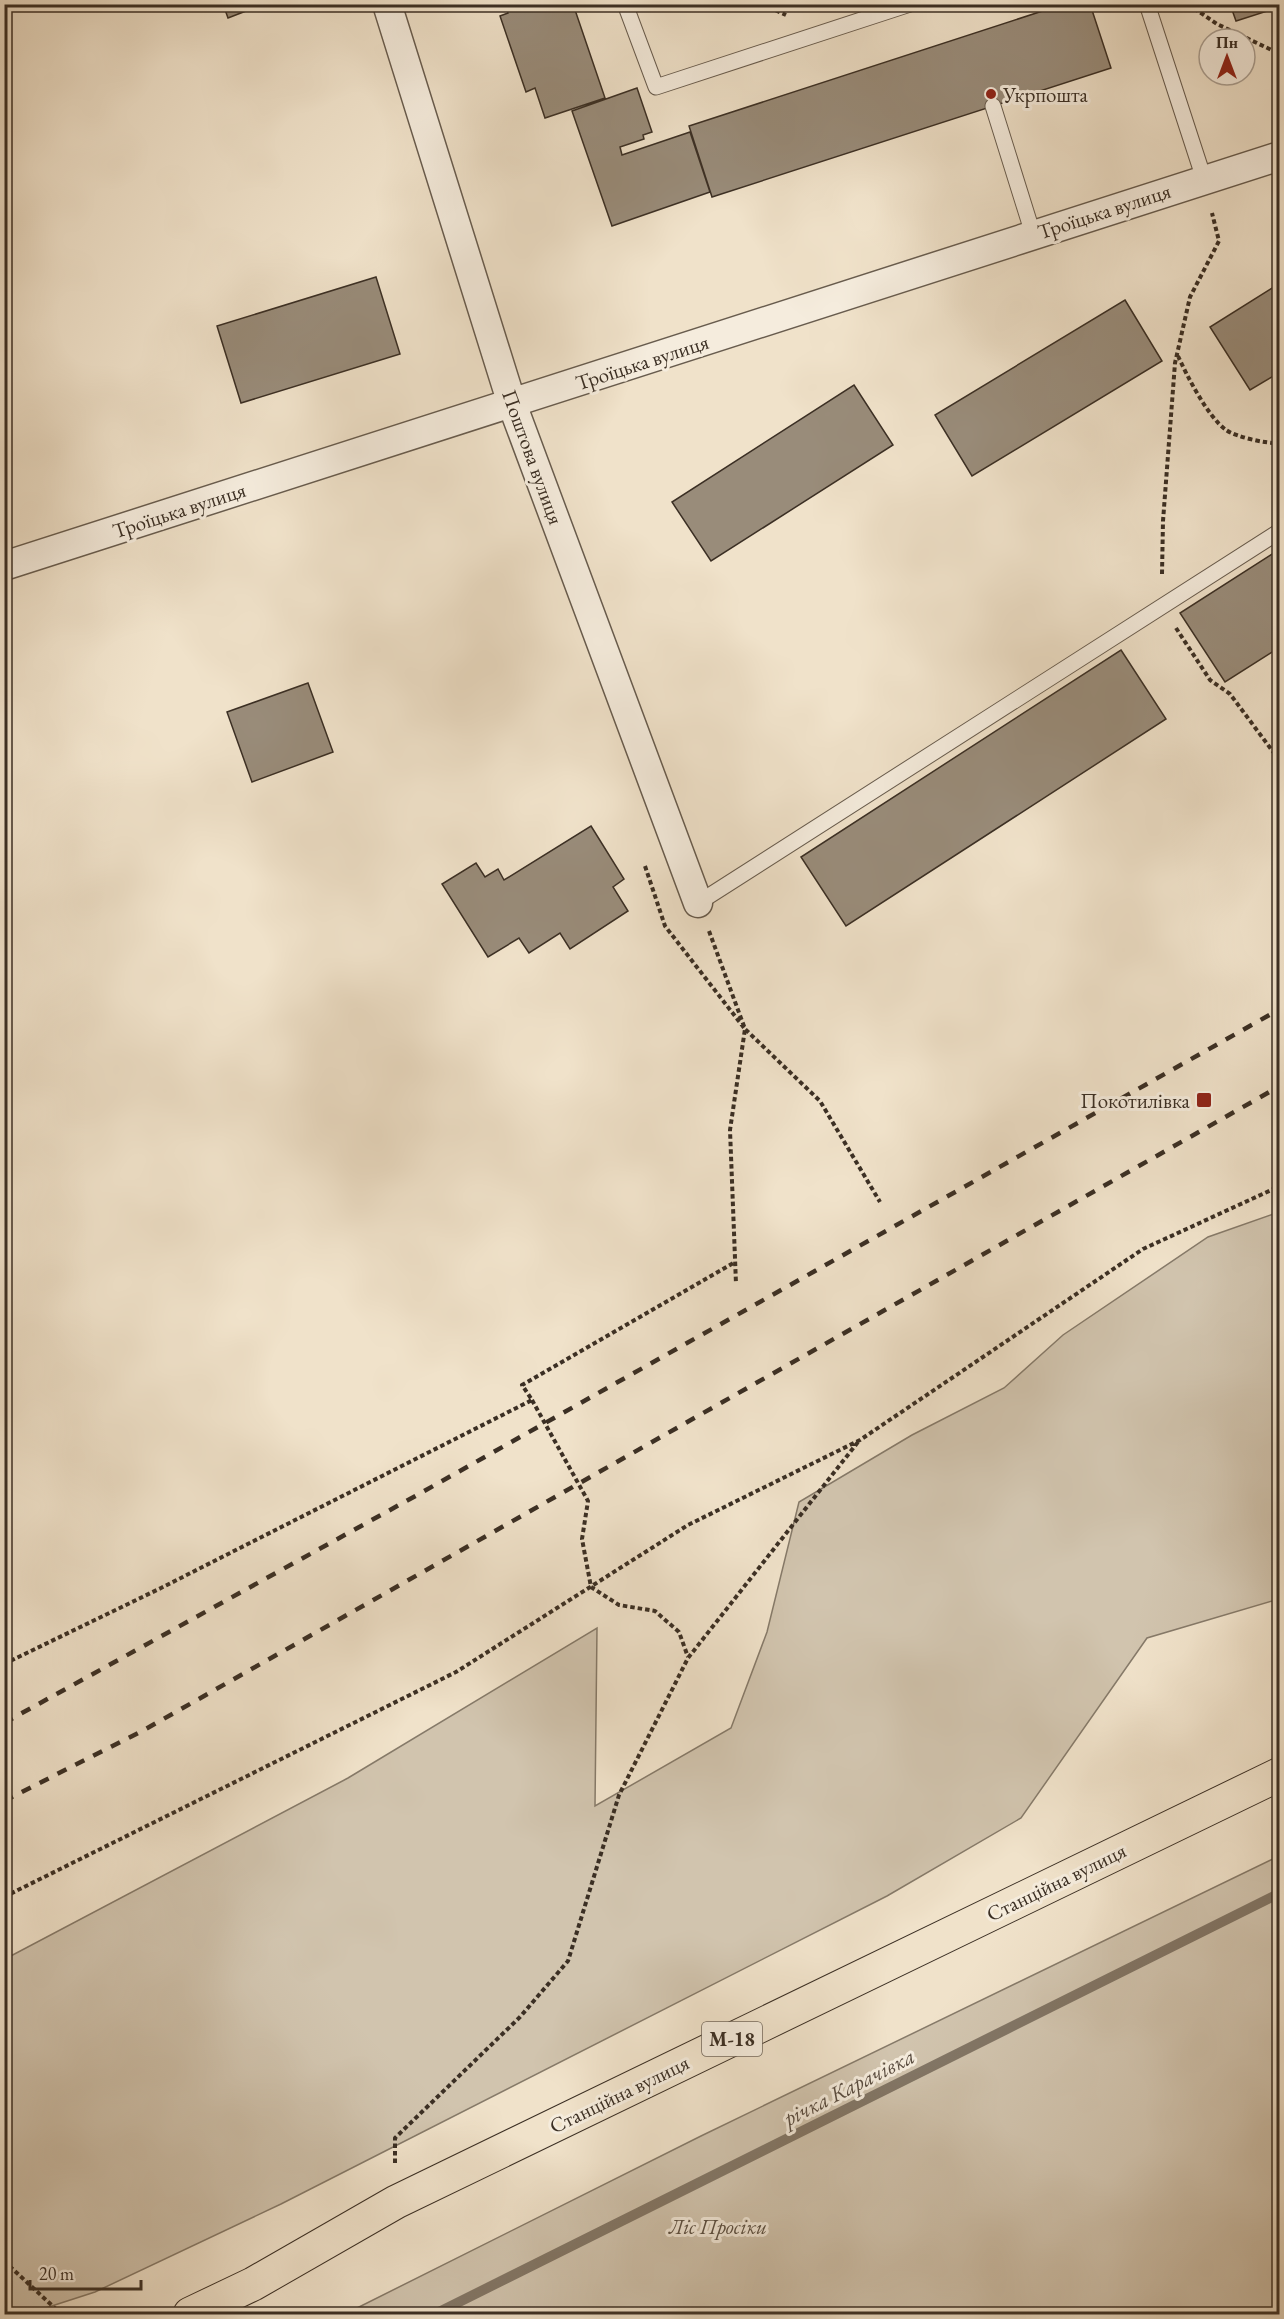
<svg xmlns="http://www.w3.org/2000/svg" width="1284" height="2319" font-family="'EB Garamond',serif">
  <style>
    .green { fill: #d1c4ae; stroke: #867a69; stroke-width: 1.5 }
    .lines { fill: none; stroke-linecap: round; stroke-linejoin: round }
    .stream { stroke: #827666; stroke-width: 10 }
    .building { fill: #998c7a; stroke: #3b2f24; stroke-width: 1.5 }
    .lane-casing { stroke: #685c4e; stroke-width: 17 }
    .street-casing { stroke: #685c4e; stroke-width: 31 }
    .highway-casing { stroke: #3b2f24; stroke-width: 35 }
    .path { stroke: #3b2f24; stroke-width: 4; stroke-dasharray: 4.5 3; stroke-linecap: butt }
    .lane { stroke: #f5ecdd; stroke-width: 15 }
    .street { stroke: #f5ecdd; stroke-width: 28 }
    .highway { stroke: #f0e2ca; stroke-width: 33 }
    .rail { stroke: #3b2f24; stroke-width: 4.5; stroke-dasharray: 10 10; stroke-linecap: butt }
    .poi-dot { fill: #8f2418; stroke: #f5ecdd; stroke-width: 2 }
    .labels { text-anchor: middle; dominant-baseline: central; stroke-width: 6; stroke-linejoin: round; paint-order: stroke }
    .shield { fill: #f5ecdd; stroke: #73685c; stroke-width: 1.5 }
    .shield-label { font-size: 20px; font-weight: bold; fill: #3b2f24 }
    .poi-label { font-size: 21px; fill: #3b2f24; stroke: #f5ecdd; text-anchor: start }
    .street-label { font-size: 21px; fill: #3b2f24; stroke: #f5ecdd }
    .park-label { font-size: 21px; font-style: italic; fill: #594d40; stroke: #f5ecdd }
    .water-label { font-size: 22px; font-style: italic; fill: #594c40; stroke: #f5ecdd }
  </style>
  <rect width="100%" height="100%" fill="#f0e2ca"/>
  <filter id="stains"><feTurbulence type="fractalNoise" baseFrequency=".00333" numOctaves="4"/><feColorMatrix values="0 0 0 0 .2 0 0 0 0 .09 0 0 0 0 .02 0 0 0 .5 -.17"/></filter>
  <radialGradient id="worn" r=".72"><stop offset=".6" stop-color="#630" stop-opacity="0"/><stop offset="1" stop-color="#630" stop-opacity=".3"/></radialGradient>
  <path class="green" d="M1279,1212V1599L1147,1638L1021,1818L887,1896L281,2204L95,2292L27,2314H5V1959L348,1778L597,1628L595,1806L731,1728L767,1632L799,1502L912,1435L1004,1388L1063,1335L1208,1237Z
    M1279,1856V2314H345L701,2136Z"/>
  <g class="lines">
    <path class="stream" d="M435,2314L1280,1893"/>
  </g>
  <path class="building" d="M223,4H264L228,18Z
    M505,4H573L605,98L545,118L535,88L526,92L500,16L508,13Z
    M1064,4H1090L1111,68L712,197L689,126Z
    M1230,4H1280V7L1236,21Z
    M637,88L652,132L643,135L644,139L620,147L622,155L690,132L710,192L612,226L572,111Z
    M376,277L400,354L241,403L217,326Z
    M1280,283V372L1250,390L1210,327Z
    M1125,300L1162,361L972,476L935,415Z
    M854,385L893,445L711,561L672,502Z
    M1280,549V647L1225,682L1180,613Z
    M1121,650L1166,719L846,926L801,857Z
    M308,683L333,752L252,782L227,712Z
    M591,826L624,879L613,887L628,911L570,949L560,933L529,953L519,938L488,957L442,884L476,863L485,877L498,869L504,880Z"/>
  <g class="lines">
    <g class="lane-casing">
      <path id="lane" d="M625,4L656,87L910,4
        M1147,4L1204,179
        M993,106L1033,234
        M698,903L1280,531"/>
    </g>
    <g class="street-casing">
      <path id="street" d="M387,4L512,404L698,903
        M4,566L1280,156"/>
    </g>
    <g class="highway-casing">
      <path id="highway" d="M190,2314L253,2284L396,2202L1280,1774"/>
    </g>
    <path class="path" d="M762,4L786,15
      M1188,4L1217,24L1280,54
      M1178,356C1187,376 1208,417 1226,430C1236,437 1267,444 1280,443
      M1162,574L1163,521L1175,363L1190,297L1219,241L1212,213
      M1176,628L1210,680L1230,694L1280,761
      M645,866L665,926L745,1029L730,1130L736,1284
      M709,931L745,1029L820,1101L880,1202
      M532,1400L588,1501L582,1539L591,1587L619,1605L655,1611L679,1632L688,1657
      M4,1664L161,1588L532,1400L522,1385L735,1262
      M4,1897L456,1672L688,1525L860,1440L1143,1249L1280,1186
      M395,2163V2138L520,2017L568,1961L619,1795L688,1658L858,1442
      M4,2261L58,2311L155,2313"/>
    <use href="#lane" class="lane"/>
    <use href="#street" class="street"/>
    <use href="#highway" class="highway"/>
    <path class="rail" d="M4,1723L419,1494L1280,1009
      M4,1801L144,1730L1280,1086"/>
  </g>
  <g class="poi-dot">
    <circle cx="991" cy="94" r="6"/>
    <rect x="1196" y="1092" width="16" height="16" rx="3"/>
  </g>
  <g class="labels">
    <rect class="shield" x="702" y="2022" width="60" height="34" rx="4.5"/>
    <g class="shield-label">
      <text x="732" y="2039">М-18</text>
    </g>
    <g class="poi-label">
      <text x="1003" y="94">Укрпошта</text>
      <text x="1190" y="1100" text-anchor="end">Покотилівка</text>
    </g>
    <g class="street-label">
      <text transform="translate(1104 211) rotate(-18)">Троїцька вулиця</text>
      <text transform="translate(642 362) rotate(-18)">Троїцька вулиця</text>
      <text transform="translate(533 457) rotate(70)">Поштова вулиця</text>
      <text transform="translate(179 510) rotate(-18)">Троїцька вулиця</text>
      <text transform="translate(1056 1882) rotate(-26)">Станційна вулиця</text>
      <text transform="translate(619 2094) rotate(-26)">Станційна вулиця</text>
    </g>
    <g class="park-label">
      <text x="718" y="2226">Ліс Просіки</text>
    </g>
    <g class="water-label">
      <text transform="translate(849 2087) rotate(-27)">річка Карачівка</text>
    </g>
  </g>
  <rect width="1284" height="2319" fill="none" stroke="#f0e2ca" stroke-width="24"/>
  <rect x="6" y="6" width="1272" height="2307" fill="none" stroke="#3b2f24" stroke-width="3"/>
  <rect x="12" y="12" width="1260" height="2295" fill="none" stroke="#3b2f24" stroke-width="1.5"/>
  <g transform="translate(1227 57)"><circle r="28" fill="#f5ecdd" stroke="#aba093" stroke-width="1.5"/>
  <path d="M0-4.5L10 22L0 15L-10 22Z" fill="#8f2418"/>
  <text y="-9" font-size="16" font-weight="bold" text-anchor="middle" fill="#3b2f24">Пн</text>
  </g>
  <path d="M30 2280v9h111v-9" fill="none" stroke="#3b2f24" stroke-width="3"/>
  <text x="39" y="2280" font-size="18" fill="#3b2f24" stroke="#f5ecdd" stroke-width="4.5" paint-order="stroke">20 m</text>
  <rect width="100%" height="100%" filter="url(#stains)"/>
  <rect width="100%" height="100%" fill="url(#worn)"/>
</svg>
